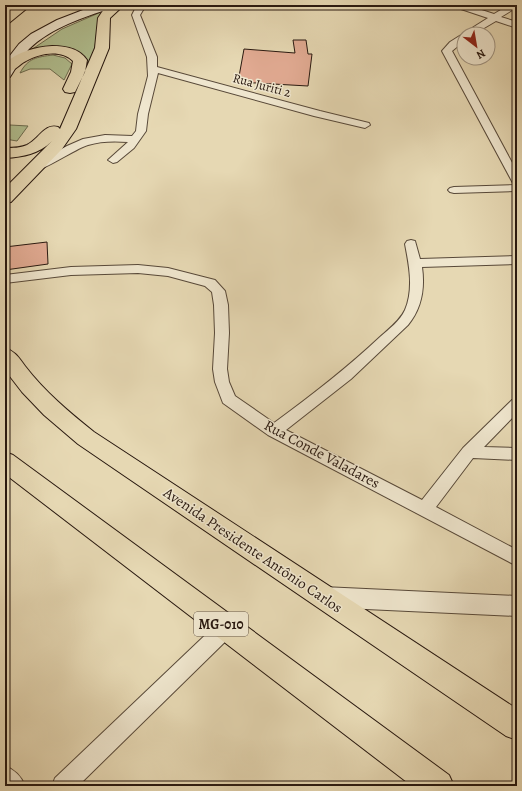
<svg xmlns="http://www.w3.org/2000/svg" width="522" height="791" font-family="Alegreya,serif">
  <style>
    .green { fill: #b1bf90; stroke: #6d6c50 }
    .building { fill: #e1aa92; stroke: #291910 }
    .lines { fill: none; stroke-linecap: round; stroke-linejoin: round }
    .minor-casing { stroke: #584939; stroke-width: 2 }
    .tertiary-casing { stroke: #584939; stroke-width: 2 }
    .secondary-casing { stroke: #291910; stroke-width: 2 }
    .trunk-casing { stroke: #291910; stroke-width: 2 }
    .minor { fill: #efe6ce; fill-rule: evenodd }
    .tertiary { fill: #efe6ce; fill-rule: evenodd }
    .secondary { fill: #efe6ce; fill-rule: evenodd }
    .trunk { fill: #e6d8b3; fill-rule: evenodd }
    .labels { text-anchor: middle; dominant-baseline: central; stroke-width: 3; stroke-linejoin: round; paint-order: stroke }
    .far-street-label { font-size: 13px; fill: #291910; stroke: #efe6ce }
    .shield { fill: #efe6ce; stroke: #645649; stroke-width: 1 }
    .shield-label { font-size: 14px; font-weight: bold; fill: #291910 }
    .street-label { font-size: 15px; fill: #291910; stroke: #efe6ce }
  </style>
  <rect width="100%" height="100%" fill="#e6d8b3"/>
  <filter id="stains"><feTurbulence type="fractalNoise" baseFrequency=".005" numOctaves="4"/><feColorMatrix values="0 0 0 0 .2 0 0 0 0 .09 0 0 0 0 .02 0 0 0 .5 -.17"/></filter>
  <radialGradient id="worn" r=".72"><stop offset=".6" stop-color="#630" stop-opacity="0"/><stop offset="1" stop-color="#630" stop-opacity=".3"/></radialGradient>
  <path class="green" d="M101,12C96,25 97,38 94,52C86,81 69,124 49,147L47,146C67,121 77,91 89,62C76,43 48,48 28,52L62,29Z
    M53,55L65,58L72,64L64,80L50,69H30L20,73C28,58 37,57 53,55Z
    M10,125L28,126L17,141L5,139V131Z"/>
  <path class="building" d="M293,40H306L308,54H312L308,86L238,82L244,49L295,53Z
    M47,242L48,264L5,270V247Z"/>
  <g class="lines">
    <g class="minor-casing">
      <path id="minor" d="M137,5H146L140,15L157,57V67L320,111L369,123L370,125L365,128L314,116L158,73L148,114L146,131L134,148L117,162L113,163L108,160L128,142C114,141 101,141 88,145C74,149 40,174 29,171L27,169L29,167L67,146L83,139L105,135L132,136L136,131L138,114L148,76L147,57L132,15Z
        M454,5H466L494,14L509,5H517V7L501,17L517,22V28L496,21L474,34H464V41L452,51L517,172V191L454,193L450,192L448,190L450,188L454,187L514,185L442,51L450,42L488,18L455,7Z
        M411,240L415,241L420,259L517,256V264L422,267C425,288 422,308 408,325L351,379L286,430L422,500L463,448L512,400L517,399V413L484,447L517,448V460L473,458L436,507L517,550V566L268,435L223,403L215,382L213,369L215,333L214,305L212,292L205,286L168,276L138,273L71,275L5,283V275L71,267L138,265L168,268L215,280L225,291L228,305L229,333L227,369L229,382L235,396L274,423C311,396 347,368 380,337C389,329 400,321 405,310C414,289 409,265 405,244L407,241Z
        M226,620L233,622L236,628L233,634L78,786H52L55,778L219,622Z
        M5,766C15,770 21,776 25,786H5Z"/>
    </g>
    <g class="tertiary-casing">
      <path id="tertiary" d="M5,5H14L13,7L5,9Z
        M323,587L517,596V616L323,607L315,604L311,597L315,590Z"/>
    </g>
    <g class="secondary-casing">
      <path id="secondary" d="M96,5H113L111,8C83,18 52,27 29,49C21,57 16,68 10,77L5,78V62L19,44L31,34L57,20Z"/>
    </g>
    <g class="trunk-casing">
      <path id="trunk" d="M17,5H31L9,23L5,24V14Z
        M77,5H89C86,10 83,10 78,9Z
        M110,5H124L110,18L109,48L76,129L62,149L11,202L5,203V188L52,141C39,154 23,157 5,158V148C13,148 20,148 27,145C39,139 45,123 58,127L60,129L95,48L98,18L104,9Z
        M52,46C65,46 79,48 87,60L85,72L75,92L70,93L65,92L63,89L71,72L73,61C61,49 40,53 26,61C19,64 14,73 5,71V63C18,52 35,47 52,46Z
        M5,348C15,351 19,358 25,366C45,392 69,412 94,432L517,709V740L506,736L78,444L44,415L22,392L5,370Z
        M5,452L13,455L449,775L454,786H412L5,474Z"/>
    </g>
    <use href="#minor" class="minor"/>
    <use href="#tertiary" class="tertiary"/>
    <use href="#secondary" class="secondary"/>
    <use href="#trunk" class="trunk"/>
  </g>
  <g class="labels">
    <g class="far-street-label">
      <text transform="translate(262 85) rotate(15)">Rua Juriti 2</text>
    </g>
    <rect class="shield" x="194" y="612" width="54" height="24" rx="3"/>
    <g class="shield-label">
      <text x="221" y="624">MG-010</text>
    </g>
    <g class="street-label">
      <text transform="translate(322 454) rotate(28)">Rua Conde Valadares</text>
      <text transform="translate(253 550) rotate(34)">Avenida Presidente Antônio Carlos</text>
    </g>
  </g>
  <rect width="522" height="791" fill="none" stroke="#e6d8b3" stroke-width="20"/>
  <rect x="6" y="6" width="510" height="779" fill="none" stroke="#291910" stroke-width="2"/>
  <rect x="10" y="10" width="502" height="771" fill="none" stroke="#291910"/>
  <g transform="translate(476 46) rotate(149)"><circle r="19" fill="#efe6ce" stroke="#a09482"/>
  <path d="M0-3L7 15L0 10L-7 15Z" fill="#8f2418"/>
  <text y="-6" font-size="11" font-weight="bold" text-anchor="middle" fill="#291910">N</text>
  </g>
  <rect width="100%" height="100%" filter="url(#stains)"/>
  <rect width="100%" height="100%" fill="url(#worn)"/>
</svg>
